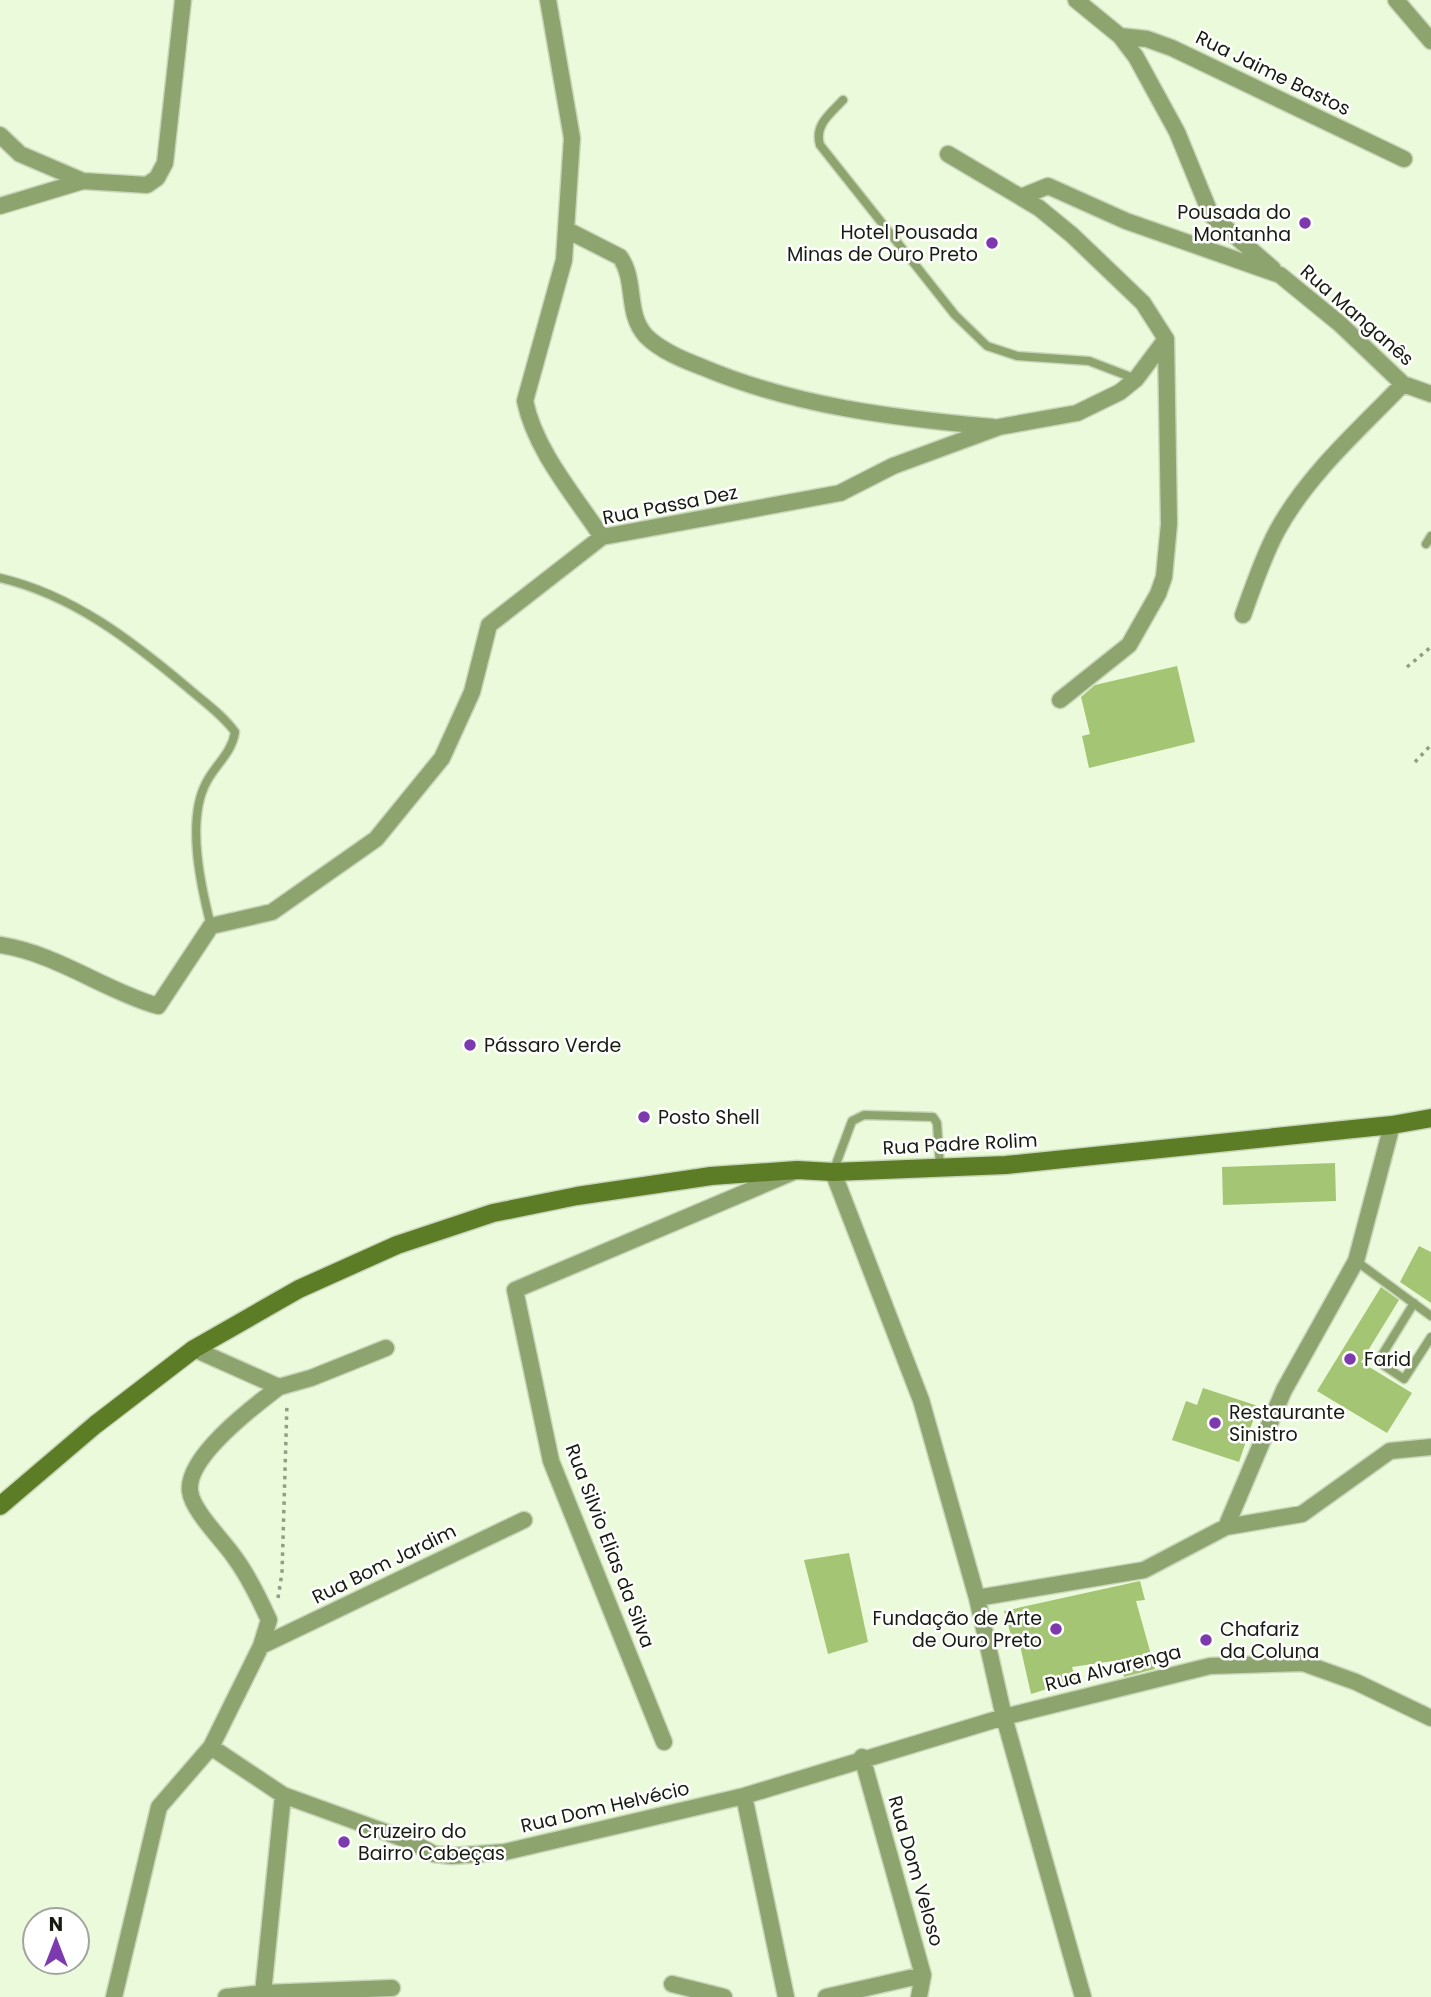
<svg xmlns="http://www.w3.org/2000/svg" width="1431" height="1997" font-family="Poppins,sans-serif">
  <style>
    .building { fill: #a3c574 }
    .lines { fill: none; stroke-linecap: round; stroke-linejoin: round }
    .lane-casing { stroke: #c9d6ba; stroke-width: 11 }
    .street-casing { stroke: #c9d6ba; stroke-width: 19 }
    .secondary-casing { stroke: #c9d6ba; stroke-width: 21 }
    .path { stroke: #929d86; stroke-width: 3.5; stroke-dasharray: 3.5 5; stroke-linecap: butt }
    .lane { stroke: #8da46f; stroke-width: 8 }
    .street { stroke: #8da46f; stroke-width: 16 }
    .secondary { stroke: #5c7c26; stroke-width: 18 }
    .poi-dot { fill: #7d3aae; stroke: #fff; stroke-width: 2.5 }
    .labels { text-anchor: middle; dominant-baseline: central; stroke-width: 5; stroke-linejoin: round; paint-order: stroke }
    .street-label { font-size: 19px; fill: #171c11; stroke: #fff }
    .poi-label { font-size: 19px; fill: #171c11; stroke: #fff; text-anchor: start }
  </style>
  <rect width="100%" height="100%" fill="#ebfada"/>
  <path class="building" d="M1177,666L1195,742L1089,768L1082,736L1090,734L1081,697L1095,685Z
    M1335,1163L1336,1201L1223,1205L1222,1167Z
    M1419,1246L1431,1252V1303L1400,1282Z
    M1381,1287L1399,1300L1361,1362L1412,1393L1387,1433L1317,1391Z
    M1203,1388L1258,1406L1239,1462L1172,1440L1186,1401L1197,1405Z
    M849,1553L868,1642L828,1654L804,1560Z
    M1140,1581L1145,1600L1136,1601L1155,1669L1124,1677L1120,1660L1072,1667L1076,1680L1031,1694L1019,1641L1013,1642L1004,1611Z"/>
  <g class="lines">
    <g class="lane-casing">
      <path id="lane" d="M843,100C830,114 814,125 820,145L955,315L987,346L1017,356L1089,361L1136,379
        M1426,544L1431,536
        M0,578C73,595 132,641 188,688C204,702 223,715 235,732C232,753 215,765 206,783C186,821 201,887 211,926
        M833,1172L852,1121L864,1115L933,1117L937,1123L940,1167
        M1356,1261L1431,1316
        M1414,1303L1382,1355L1380,1363L1404,1379L1431,1337"/>
    </g>
    <g class="street-casing">
      <path id="street" d="M548,0L572,138L564,260L525,401C535,450 574,495 602,537
        M1076,0L1120,36L1136,57L1177,132L1211,215L1273,269
        M1396,0L1431,41
        M1120,36L1147,39L1172,48L1404,159
        M0,135L20,154L83,181
        M948,154L1039,208L1072,235L1143,303L1166,339L1169,524L1164,577L1158,594L1129,645L1060,700
        M1021,197L1048,186L1126,221L1280,275L1340,324L1403,384L1431,394
        M0,206L83,181L147,185L157,178L165,163L183,0
        M567,230L620,257C637,281 625,313 646,336C661,351 683,360 702,367C794,406 894,418 993,427
        M1243,615C1253,587 1263,557 1277,531C1308,474 1359,430 1403,384
        M0,945C58,954 103,990 158,1006L211,926L272,912L376,839L442,758L472,692L489,625L602,537L840,493L893,466L999,427L1077,413L1120,392L1136,379L1166,339
        M833,1172L921,1400L977,1598L1004,1717L1083,1997
        M194,1349L279,1387L311,1378L386,1348
        M1226,1527L1284,1390L1356,1261L1392,1125
        M977,1598L1144,1570L1226,1527L1302,1514L1390,1451L1431,1447
        M261,1646L524,1520
        M664,1742L551,1461L515,1290L791,1173
        M211,1747L261,1646L269,1620C259,1598 249,1577 235,1558C224,1541 192,1511 190,1491C186,1457 254,1406 279,1387
        M862,1757L923,1975L919,1997
        M744,1796L786,1997
        M672,1984L724,1997
        M263,1993L283,1795
        M114,1997L159,1807L211,1747L283,1795L410,1841L434,1854L452,1856L505,1852L744,1796L1004,1717L1210,1666L1303,1663L1356,1682L1431,1718
        M226,1997L263,1993L392,1988
        M826,1997L923,1975"/>
    </g>
    <g class="secondary-casing">
      <path id="secondary" d="M0,1506L95,1425L194,1349L299,1289L397,1245L493,1213L577,1196L711,1176L797,1170L833,1172L1006,1165L1392,1125L1431,1118"/>
    </g>
    <path class="path" d="M1407,667L1431,647
      M1415,762L1431,745
      M278,1598L282,1573L287,1403"/>
    <use href="#lane" class="lane"/>
    <use href="#street" class="street"/>
    <use href="#secondary" class="secondary"/>
  </g>
  <g class="poi-dot">
    <circle cx="1305" cy="223" r="7"/>
    <circle cx="992" cy="243" r="7"/>
    <circle cx="470" cy="1045" r="7"/>
    <circle cx="644" cy="1117" r="7"/>
    <circle cx="1350" cy="1359" r="7"/>
    <circle cx="1215" cy="1423" r="7"/>
    <circle cx="1056" cy="1629" r="7"/>
    <circle cx="1206" cy="1640" r="7"/>
    <circle cx="344" cy="1842" r="7"/>
  </g>
  <g class="labels">
    <g class="street-label">
      <text transform="translate(1273 73) rotate(26)">Rua Jaime Bastos</text>
      <text transform="translate(1357 315) rotate(41)">Rua Manganês</text>
      <text transform="translate(670 505) rotate(-11)">Rua Passa Dez</text>
      <text transform="translate(960 1144) rotate(-3)">Rua Padre Rolim</text>
      <text transform="translate(610 1546) rotate(69)">Rua Silvio Elias da Silva</text>
      <text transform="translate(384 1564) rotate(-26)">Rua Bom Jardim</text>
      <text transform="translate(1113 1668) rotate(-14)">Rua Alvarenga</text>
      <text transform="translate(605 1807) rotate(-13)">Rua Dom Helvécio</text>
      <text transform="translate(916 1871) rotate(74)">Rua Dom Veloso</text>
    </g>
    <g class="poi-label">
      <text x="1291" y="212" text-anchor="end">Pousada do<tspan x="1291" dy="22">Montanha</tspan></text>
      <text x="978" y="232" text-anchor="end">Hotel Pousada<tspan x="978" dy="22">Minas de Ouro Preto</tspan></text>
      <text x="484" y="1045">Pássaro Verde</text>
      <text x="658" y="1117">Posto Shell</text>
      <text x="1364" y="1359">Farid</text>
      <text x="1229" y="1412">Restaurante<tspan x="1229" dy="22">Sinistro</tspan></text>
      <text x="1042" y="1618" text-anchor="end">Fundação de Arte<tspan x="1042" dy="22">de Ouro Preto</tspan></text>
      <text x="1220" y="1629">Chafariz<tspan x="1220" dy="22">da Coluna</tspan></text>
      <text x="358" y="1831">Cruzeiro do<tspan x="358" dy="22">Bairro Cabeças</tspan></text>
    </g>
  </g>
  <g transform="translate(56 1941)"><circle r="33" fill="#ffffff" stroke="#a2a4a0" stroke-width="2"/>
  <path d="M0-5L12 26L0 18L-12 26Z" fill="#7d3aae"/>
  <text y="-10" font-size="19" font-weight="bold" text-anchor="middle" fill="#171c11">N</text>
  </g>
</svg>
